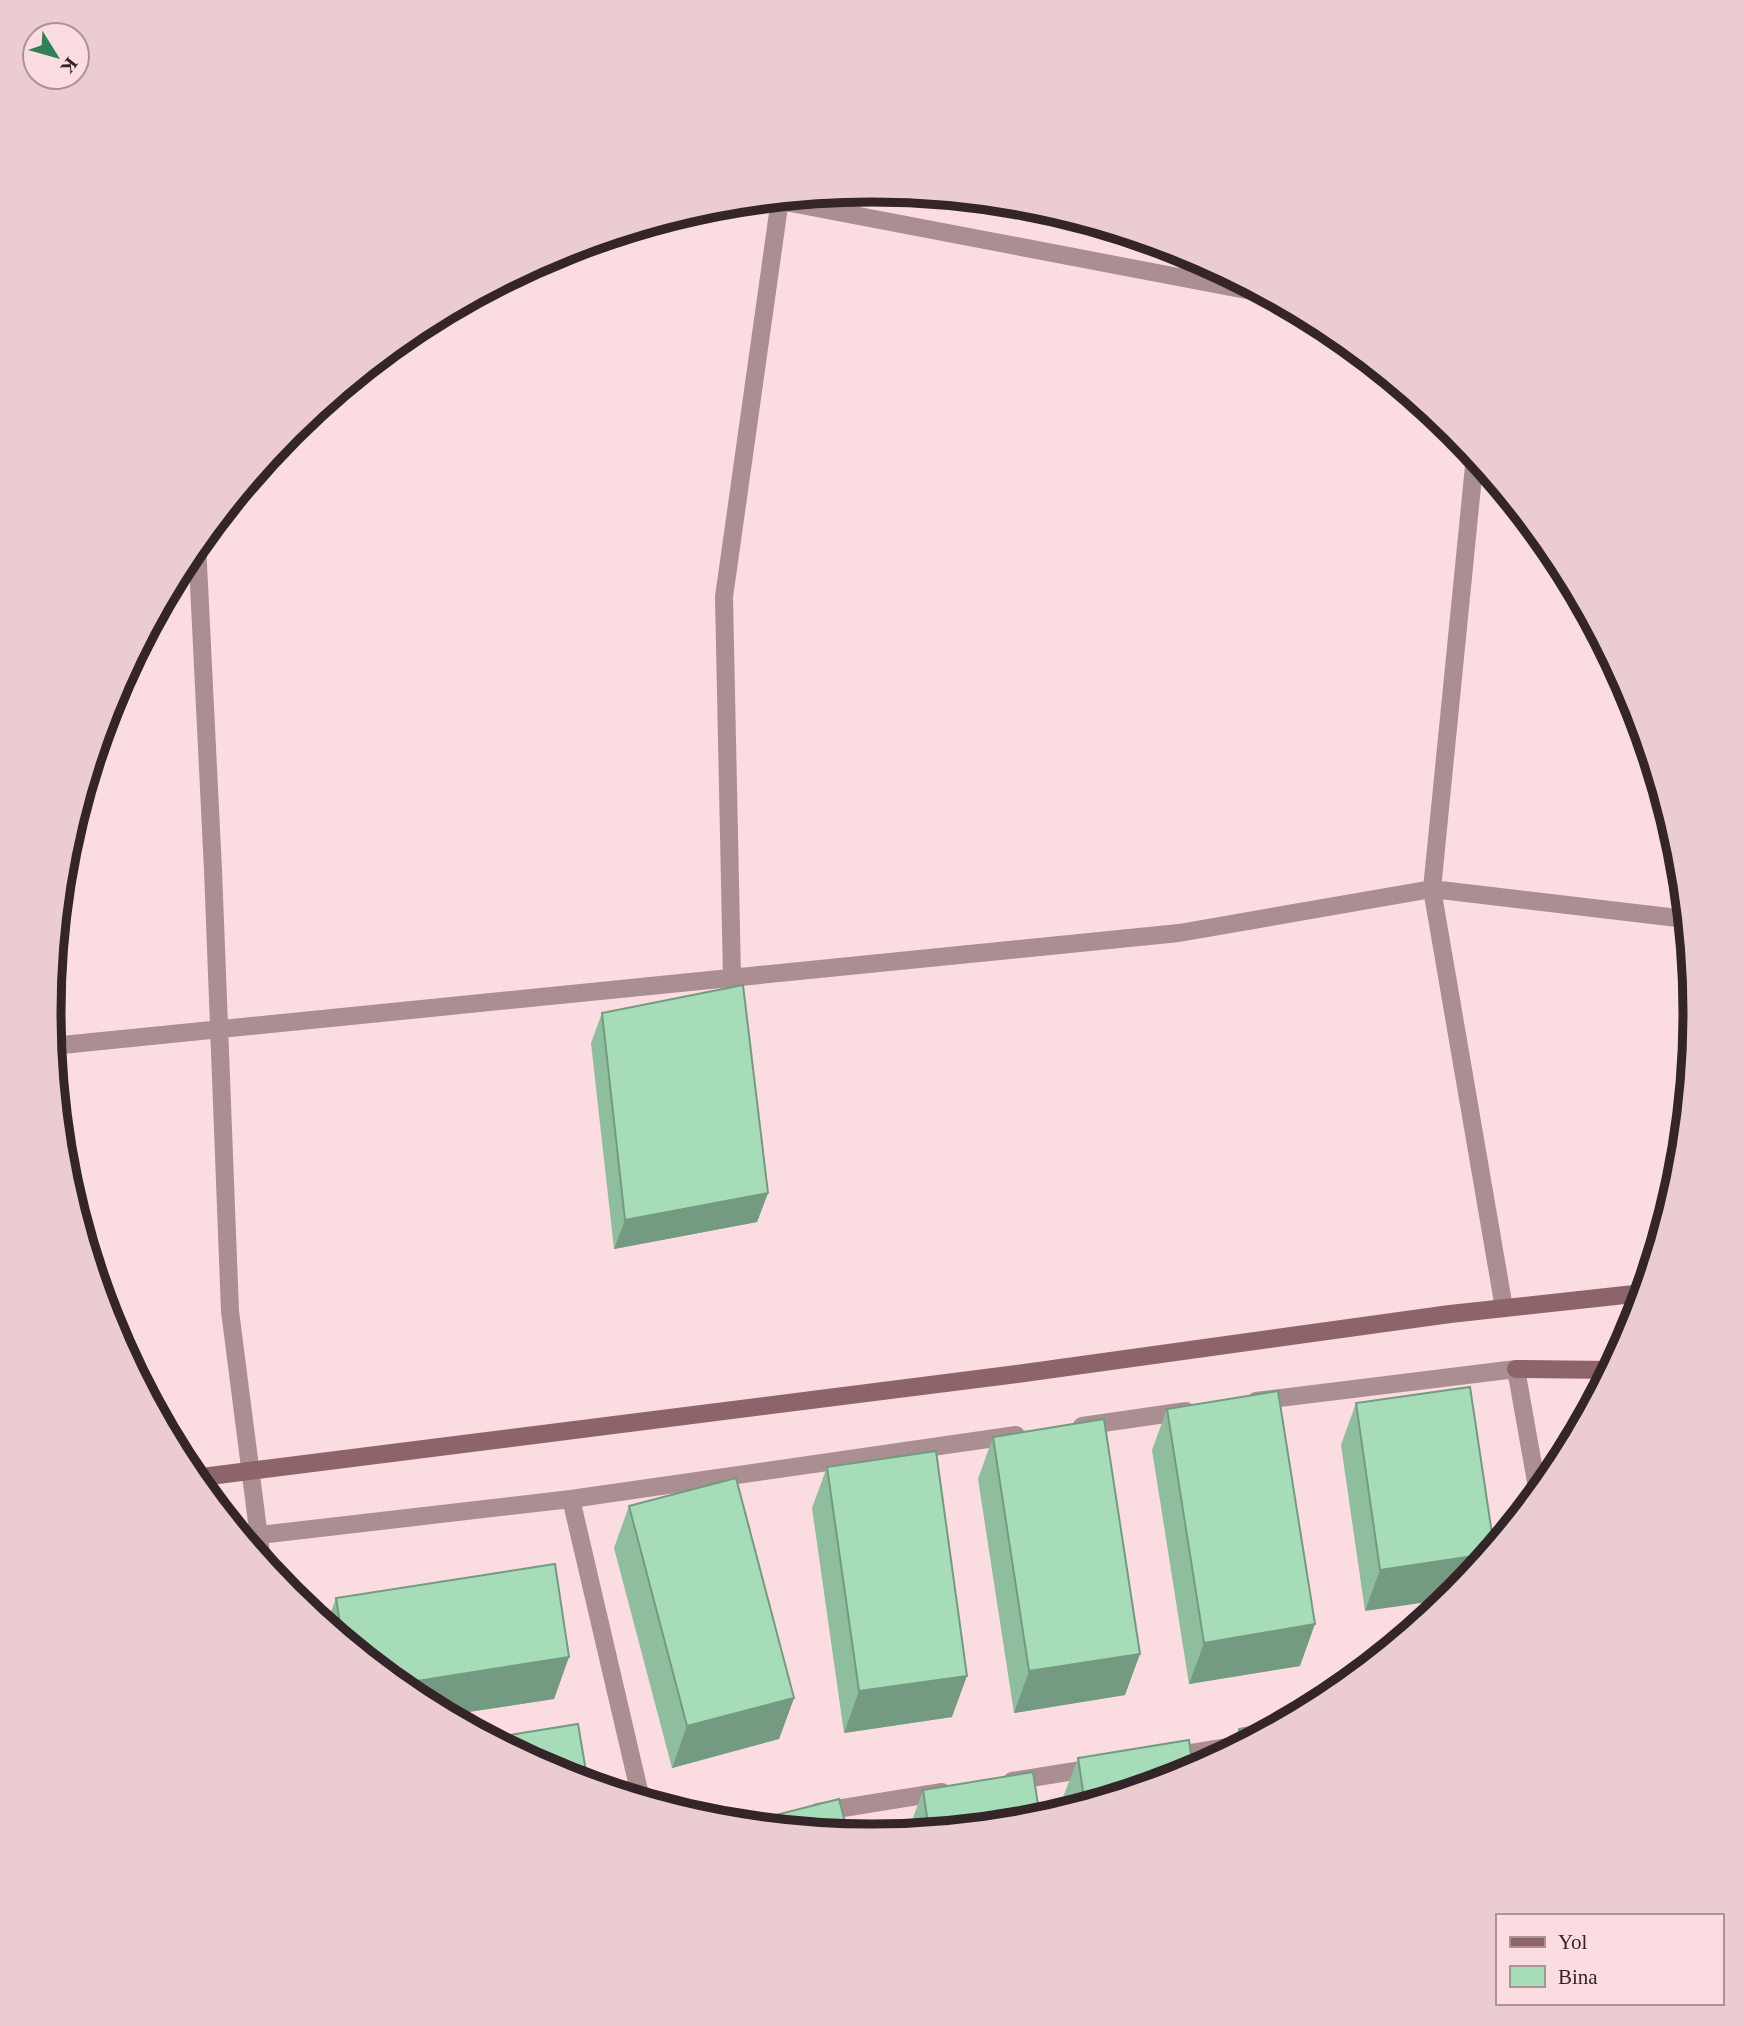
<svg xmlns="http://www.w3.org/2000/svg" width="1744" height="2026" font-family="'Times New Roman',serif">
  <style>
    .lines { fill: none; stroke-linecap: round; stroke-linejoin: round }
    .street { stroke: #aa8e92; stroke-width: 18 }
    .secondary { stroke: #8c646a; stroke-width: 18 }
    .wall { fill: #8fbe9e }
    .shaded-wall { fill: #749b81 }
    .building { fill: #a6ddb8; stroke: #749b81; stroke-width: 2 }
    .rim { fill: none; stroke: #342628; stroke-width: 9 }
  </style>
  <rect width="100%" height="100%" fill="#fbdce0"/>
  <g class="lines">
    <path class="street" d="M775,200L1262,293
      M1475,456L1432,889L1504,1308
      M197,544L213,870L230,1311L262,1561
      M732,978L724,597L780,199
      M52,1046L1179,933L1432,889L1686,919
      M1256,1401L1516,1369L1538,1493
      M1082,1426L1186,1411
      M571,1499L641,1799
      M242,1537L571,1499L1016,1435
      M1167,1757L1240,1745
      M1012,1781L1094,1768
      M818,1812L942,1792"/>
    <path class="secondary" d="M1516,1369L1610,1370
      M194,1478L1017,1374L1450,1314L1643,1293"/>
  </g>
  <path class="wall" d="M602,1013L768,1193L757,1222L614,1249L591,1043Z
    M1470,1387L1365,1611L1341,1445L1356,1403Z
    M1167,1409L1300,1666L1189,1684L1152,1450Z
    M993,1437L1125,1695L1014,1713L978,1479Z
    M827,1467L952,1717L844,1733L812,1508Z
    M629,1506L794,1698L779,1739L672,1768L614,1548Z
    M336,1598L569,1657L554,1699L448,1715L414,1697L326,1625Z
    M1284,1721L1232,1749L1239,1729Z
    M1078,1758L1187,1774L1064,1811L1062,1800Z
    M923,1790L1032,1820L908,1832Z"/>
  <path class="shaded-wall" d="M768,1193L757,1222L614,1249L625,1220Z
    M1487,1554L1454,1595L1449,1599L1365,1611L1380,1570Z
    M1315,1624L1300,1666L1189,1684L1204,1643Z
    M1140,1654L1125,1695L1014,1713L1029,1671Z
    M569,1657L554,1699L448,1715L414,1697L398,1684Z
    M967,1676L952,1717L844,1733L859,1691Z
    M794,1698L779,1739L672,1768L687,1726Z"/>
  <path class="building" d="M743,985L768,1193L625,1220L602,1013Z
    M1470,1387L1494,1547L1487,1554L1380,1570L1356,1403Z
    M1278,1391L1315,1624L1204,1643L1167,1409Z
    M1104,1419L1140,1654L1029,1671L993,1437Z
    M936,1451L967,1676L859,1691L827,1467Z
    M736,1478L794,1698L687,1726L629,1506Z
    M555,1564L569,1657L398,1684L342,1637L336,1598Z
    M1284,1721L1242,1744L1239,1729Z
    M578,1724L588,1783L557,1773L491,1738Z
    M1189,1740L1193,1770L1187,1774L1085,1804L1078,1758Z
    M1033,1772L1040,1818L1032,1820L929,1830L923,1790Z
    M839,1799L848,1834L744,1823Z"/>
  <path d="M0 0H1744V2026H0ZM61 1013a811 811 0 1 1 1622 0a811 811 0 1 1-1622 0Z" fill="#ebcdd1" fill-rule="evenodd"/>
  <path class="rim" d="M61 1013a811 811 0 1 1 1622 0a811 811 0 1 1-1622 0Z"/>
  <rect x="1496" y="1914" width="228" height="91" fill="#fbdce0" stroke="#ab9396" stroke-width="2"/>
  <rect x="1510" y="1937" width="35" height="10" fill="#8c646a" stroke="#ab9396" stroke-width="2"/>
  <text x="1558" y="1949" font-size="21" fill="#342628">Yol</text>
  <rect x="1510" y="1966" width="35" height="21" fill="#a6ddb8" stroke="#ab9396" stroke-width="2"/>
  <text x="1558" y="1984" font-size="21" fill="#342628">Bina</text>
  <g transform="translate(56 56) rotate(127)"><circle r="33" fill="#fbdce0" stroke="#ab9396" stroke-width="2"/>
  <path d="M0-5L12 26L0 18L-12 26Z" fill="#2f8052"/>
  <text y="-10" font-size="19" font-weight="bold" text-anchor="middle" fill="#342628">K</text>
  </g>
</svg>
